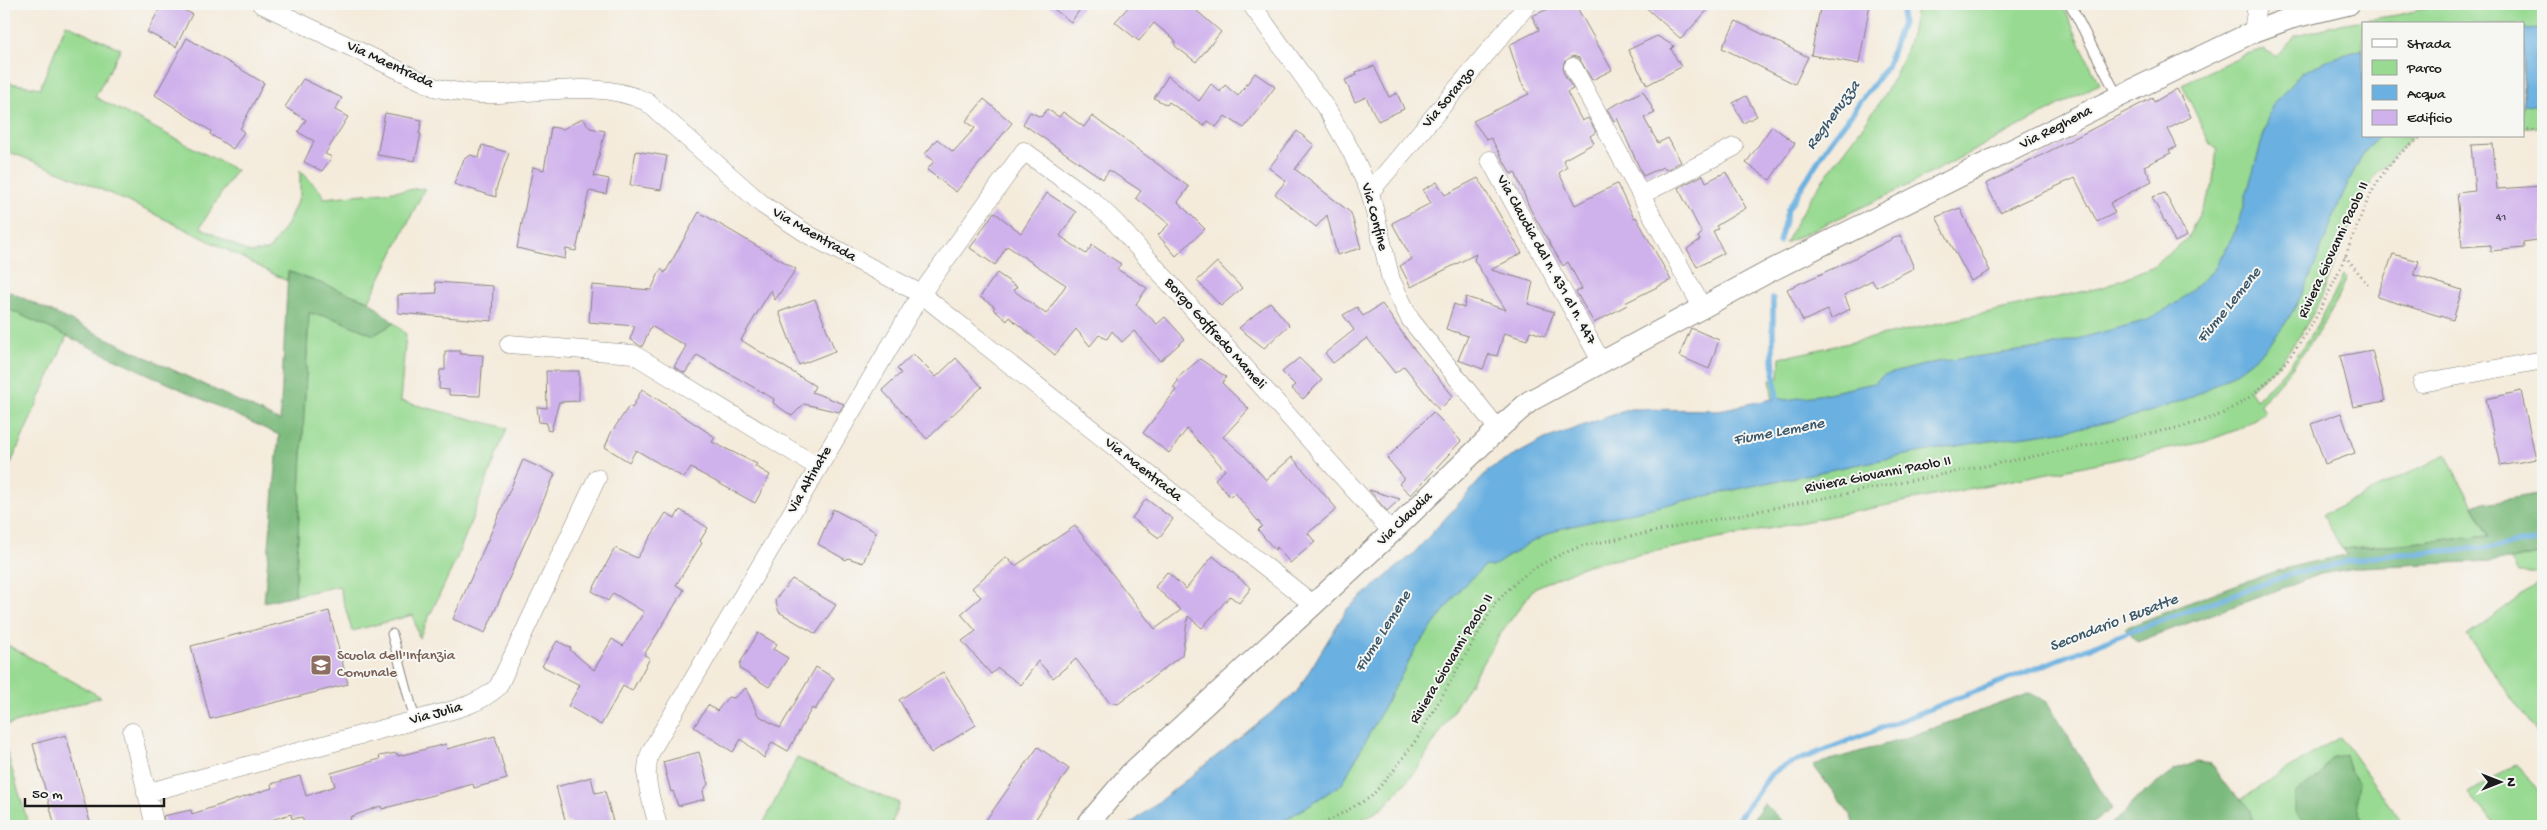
<svg xmlns="http://www.w3.org/2000/svg" width="2547" height="830" font-family="'Gochi Hand',sans-serif">
  <style>
    .green { fill: #98da92; stroke: #5a7b57 }
    .forest { fill: #7aba7c; stroke: #4b6b4c }
    .water { fill: #6ab0e0; stroke: #43667e }
    .lines { fill: none; stroke-linecap: round; stroke-linejoin: round }
    .stream { stroke: #6ab0e0; stroke-width: 5.5 }
    .building { fill: #cfb1ec }
    .service-casing { stroke: #88847c; stroke-width: 11 }
    .minor-casing { stroke: #88847c; stroke-width: 19 }
    .tertiary-casing { stroke: #88847c; stroke-width: 23 }
    .path { stroke: #88847c; stroke-width: 3; stroke-dasharray: 1 4; stroke-linecap: butt }
    .service { stroke: #fff; stroke-width: 9 }
    .minor { stroke: #fff; stroke-width: 18 }
    .tertiary { stroke: #fff; stroke-width: 21 }
    .labels { text-anchor: middle; dominant-baseline: central; stroke-width: 4; stroke-linejoin: round; paint-order: stroke }
    .number-label { font-size: 12px; fill: #494150 }
    .street-label { font-size: 15px; fill: #1c1c1c; stroke: #f6f6f2 }
    .education-label { font-size: 15px; fill: #785e54; stroke: #f6f6f2; text-anchor: start }
    .water-label { font-size: 16px; font-style: italic; fill: #3b576a; stroke: #f6f6f2 }
  </style>
  <rect width="100%" height="100%" fill="#f6f6f2"/>
  <filter id="ink" filterUnits="userSpaceOnUse"><feTurbulence type="fractalNoise" baseFrequency=".02" numOctaves="2"/><feDisplacementMap in="SourceGraphic" scale="10" xChannelSelector="R" yChannelSelector="G"/><feConvolveMatrix kernelMatrix="1 2 1 2 8 2 1 2 1" color-interpolation-filters="sRGB"/></filter>
  <filter id="wash" filterUnits="userSpaceOnUse"><feTurbulence type="fractalNoise" baseFrequency=".0096" numOctaves="4" result="noise"/><feDisplacementMap in="SourceGraphic" scale="20" xChannelSelector="R" yChannelSelector="G"/><feGaussianBlur stdDeviation="1.12" result="paint"/><feColorMatrix in="noise" values="0 0 0 0 0 0 0 0 0 0 0 0 0 0 0 0 0 1.4 0 .05"/><feComposite in="paint" operator="in"/></filter>
  <g filter="url(#wash)">
    <rect width="100%" height="100%" fill="#f4ebdb"/>
    <path class="green" d="M1916,4H2062L2099,84L1901,189L1785,243C1797,221 1808,200 1823,180C1862,125 1911,74 1916,4Z
      M2446,4H2543V127H2523V24H2363V136H2413L2377,174L2360,200L2320,301L2301,334L2279,364L2249,390L2255,399C2296,366 2322,322 2343,275L2347,277C2328,326 2295,366 2260,404L2265,412L2239,429L2204,442L1587,565L1534,588L1499,636L1417,770L1383,808L1351,826H1164L1327,707L1389,585L1775,422L1770,379L1779,378L1780,358L2104,287L2153,266L2187,239L2212,188L2217,149L2210,144L2182,84L2241,56L2263,49L2276,56L2296,35L2345,23L2397,15Z
      M66,24L121,49L95,97L236,170L200,227L250,253L269,250L287,224L300,195V170L322,193L324,198L425,188L369,301L288,272L287,281C195,233 102,186 4,150V82L40,88Z
      M4,307L67,336L4,479Z
      M309,313L331,317L374,335L394,323L406,334L400,401L507,428L456,560L419,638L413,615L352,631L339,586L295,595Z
      M2446,455L2489,536L2342,549L2323,515Z
      M2543,553V573H2518L2511,560Z
      M2543,580V741L2467,635Z
      M4,643L101,697L4,726Z
      M2340,736L2404,826H2248L2239,801Z
      M4,743L29,826H4Z
      M797,758L899,803L891,826H762Z
      M2518,763L2543,799V826H2495L2469,793Z"/>
    <path class="forest" d="M288,271L369,301L394,323L374,335L331,317L309,313L295,595L264,602L279,435L4,307V289L280,421Z
      M2543,493V553L2511,560L2362,567L2321,574L2137,642L2125,628C2197,601 2269,566 2346,556L2342,549L2489,536L2473,505Z
      M2030,693L2047,702L2112,809L2088,826H1854L1851,816L1813,765L1897,741Z
      M2345,754L2349,769L2359,783C2356,801 2354,814 2369,826H2307L2295,812V793L2318,777L2331,758Z
      M2197,762L2211,764C2216,772 2222,780 2228,788C2242,803 2253,801 2253,826H2108L2124,814L2132,802L2175,770Z
      M1764,803L1787,826H1749Z"/>
    <path class="water" d="M2543,28V107L2523,105V29Z
      M2363,49V136H2379C2363,150 2354,171 2345,190C2320,244 2305,313 2259,354C2175,429 2045,430 1939,449C1812,472 1686,500 1559,529L1526,545L1492,567L1485,566L1461,588L1415,650L1342,784L1276,826H1128L1296,693L1347,609L1413,554L1491,468L1545,439L1630,409L1719,410L1777,398L1786,400L1824,394L1874,383L1884,375L1936,362L2047,347L2148,320L2178,302L2214,270L2236,230L2272,106L2301,73L2330,59Z"/>
    <g class="lines">
      <path class="stream" d="M1779,242L1788,209L1828,145L1887,66L1902,23L1903,4
        M1773,299V359L1777,404
        M1733,826L1771,774L1786,765L2124,634L2288,575L2373,556L2495,547L2543,540"/>
    </g>
    <g id="blocks">
      <path class="building" d="M162,4H171L192,14L176,47L147,32Z
        M1047,4H1084L1071,22Z
        M1131,4H1189L1221,32L1196,62L1175,46V40L1154,23L1139,41L1115,22Z
        M1559,4H1575L1612,70L1592,80L1579,58L1573,56L1564,62L1563,72L1573,89L1567,92L1582,121L1588,118L1596,132L1590,136L1594,143L1563,160L1567,167L1559,173L1575,205L1617,184L1634,218L1636,217L1671,280L1625,303L1627,305L1594,323L1576,292L1582,289L1568,262L1563,266L1530,209L1515,172L1511,174L1491,138L1487,140L1473,121L1529,94L1521,82L1509,45L1539,30L1532,16Z
        M1642,4H1713L1681,39Z
        M1821,4H1870L1859,64L1811,55Z
        M1736,21L1808,57L1795,84L1722,48Z
        M1657,36L1674,46L1671,49L1681,67L1647,85L1628,50Z
        M187,38L264,83L240,129L244,132L233,149L210,134L211,131L155,95Z
        M1374,66L1389,97L1397,93L1404,109L1378,121L1366,97L1355,102L1345,80L1357,75L1356,72Z
        M1255,73L1275,87L1244,128L1225,116L1216,127L1207,121L1204,126L1169,102L1167,105L1154,98L1168,76L1199,101L1211,84L1220,92L1225,85L1238,96Z
        M303,79L342,98L335,110L348,117L325,154L332,157L322,171L304,162L314,141L298,132L306,120L285,107Z
        M2177,89L2191,117L2168,129L2177,147L2169,150L2171,153L2144,166L2152,181L2110,203L2115,213L2097,222L2075,178L2000,212L1986,184L2152,98L2154,102Z
        M1643,91L1655,113L1644,118L1658,143L1668,138L1681,162L1666,170L1663,167L1643,176L1617,118L1614,121L1607,109Z
        M1746,96L1757,116L1743,123L1733,103Z
        M984,99L1012,123L956,192L927,170L934,161L925,154L937,139L953,152L975,128L966,121Z
        M1047,109L1059,117L1063,112L1084,127L1092,116L1189,187L1178,202L1205,229L1176,256L1158,235L1169,224L1136,198L1141,191L1109,170L1103,179L1023,124L1030,112L1041,117Z
        M385,113L422,120L419,134H421L415,161L377,155Z
        M583,118L590,128L605,131L594,176L609,179L606,194L589,191L576,251L566,249L565,259L517,248L533,167L544,170L551,127L563,129Z
        M1772,126L1795,143L1770,180L1746,163Z
        M1297,131L1314,145L1295,169L1351,213L1361,248L1337,255L1327,215L1316,227L1275,194L1286,181L1269,168Z
        M2493,144L2497,189L2542,186L2543,239L2523,242L2524,248L2490,251V245L2462,247L2457,193L2475,191L2471,145Z
        M482,145L509,153L496,189V197L454,184L464,159L471,155L479,158Z
        M636,151L667,156L661,190L630,185Z
        M1726,172L1746,208L1716,226L1718,229L1713,231L1724,253L1697,267L1687,249L1700,240L1698,237L1702,233L1678,188L1703,175L1706,182Z
        M1478,178L1522,253L1491,270L1533,282L1528,304L1554,312L1545,336L1530,331L1527,340L1504,333L1497,356L1489,354L1483,369L1458,360L1468,336L1446,329L1454,304L1464,308L1466,297L1506,310L1474,260L1476,254L1411,287L1400,266L1412,259L1392,223L1431,203L1423,190L1437,182L1445,195Z
        M1047,193L1076,212L1060,236L1086,254L1092,245L1121,264L1117,269L1147,288L1136,304L1157,324L1165,317L1185,339L1160,361L1134,331L1122,342L1112,331L1107,339L1099,335L1090,346L1076,329L1055,355L1009,317L1007,321L993,309L995,307L980,297L997,273L1017,287L1013,290L1046,314L1066,285L1007,246L995,265L970,248L994,212L1021,233Z
        M2165,193L2187,236L2175,242L2152,197Z
        M1960,208L1990,271L1971,281L1936,217Z
        M699,212L796,269L775,300L771,290L741,340L815,386L812,392L844,404L839,412L804,404L792,416L773,403L774,399L697,355L685,373L674,367L686,346L651,326L642,347L630,339L635,326L589,322L592,285L651,290L661,269L665,273Z
        M1900,235L1914,268L1876,287L1872,280L1844,295L1850,309L1831,319L1828,310L1803,321L1787,289L1837,267Z
        M2393,254L2419,261L2414,275L2462,290L2453,320L2377,297Z
        M1217,262L1242,288L1221,306L1197,281Z
        M435,282L493,286L492,321L398,313V295L437,293Z
        M815,299L835,351L799,365L779,312Z
        M1270,302L1289,325L1264,348L1239,328Z
        M1382,304L1410,344L1453,396L1439,410L1404,366L1395,373L1367,338L1333,363L1325,353L1354,330L1343,315L1357,307L1363,316Z
        M1691,328L1719,340L1709,369L1679,356Z
        M2372,350L2385,401L2353,407L2340,356Z
        M445,351H460V354L483,355L480,396L449,395V390L439,389L440,370H445Z
        M913,354L936,377L956,358L982,387L927,439L882,390L901,373L897,369Z
        M1299,358L1322,380L1303,399L1291,388L1295,385L1282,372Z
        M1200,359L1226,377L1222,383L1249,409L1223,437L1245,456L1266,480L1292,457L1337,509L1308,533L1315,542L1290,563L1277,547L1275,550L1258,530L1262,526L1235,493L1230,497L1215,479L1225,470L1187,429L1169,453L1143,433L1176,390L1173,388L1178,381L1176,379Z
        M546,371H579V401L559,402L551,431L547,430V423L539,422L537,407L547,408Z
        M642,389L715,437L712,442L757,464L755,466L770,475L755,503L691,468L684,478L636,450L629,462L605,447L611,433L629,406L632,408Z
        M2521,391L2536,459L2500,466L2486,399Z
        M1433,412L1461,441L1411,495L1399,484L1404,478L1387,458Z
        M2341,413L2355,453L2325,464L2311,424Z
        M523,460L555,474L485,633L453,619Z
        M1369,490L1400,499L1387,511Z
        M1146,499L1173,519L1159,538L1132,518Z
        M833,509L876,532L863,563L848,558L846,560L818,544Z
        M680,510L708,528L700,541L702,543L676,585L684,590L644,655L650,658L632,691L623,686L601,725L568,706L580,685L542,666L557,641L571,648L570,650L594,670L612,639L623,646L644,612L613,593L608,601L592,591L615,548L637,558L666,513L675,518Z
        M1075,526L1155,629L1181,610L1155,587L1167,572L1186,589L1213,556L1251,588L1239,603L1230,596L1202,628L1188,616L1182,655L1118,704L1109,702L1076,659L1053,678L1038,661L1021,685L998,668L991,674L962,641L976,631L961,614L981,597L972,588L1006,557L1015,566Z
        M792,579L836,605L816,634L779,612L775,600Z
        M329,611L348,684L210,719L191,646Z
        M758,633L777,644L773,649L788,658L769,687L740,669V663Z
        M816,667L834,678L815,710L812,708L788,751L772,742L764,758L741,739L733,752L694,727L708,705L717,711L728,697L734,698L746,688L758,715L780,728Z
        M943,672L976,725L931,753L899,700Z
        M66,735L91,826H55L33,744Z
        M495,736L507,779L474,788L473,784L382,809L381,806L350,817L351,820L324,826H305L302,817L292,819L291,814L261,823L262,826H165L163,816L191,810L192,814L272,788L271,784L300,776L306,796L335,786L331,773L380,759L379,756L397,753L398,756L446,744L447,749Z
        M1038,747L1069,769L1031,826H996L986,820Z
        M699,752L708,784L703,791L705,799L678,806L673,791L671,792L663,762Z
        M591,777L595,793L605,791L614,826H571L569,822L566,823L556,787Z"/>
    </g>
  </g>
  <g filter="url(#ink)">
    <use href="#blocks" fill-opacity="0" stroke="#88847c" stroke-width="1"/>
    <g class="lines">
      <g class="service-casing">
        <path id="service" d="M2070,4L2118,97
          M392,634L415,720"/>
      </g>
      <g class="minor-casing">
        <path id="minor" d="M261,4L434,87C449,91 463,93 479,94C534,96 596,77 647,102L763,205L809,235L921,294L1314,605
          M1251,4L1328,111L1351,151L1370,192L1391,280L1410,319L1498,429
          M2253,32L2257,4
          M1573,67L1641,195
          M1490,160L1601,361
          M1370,192L1528,4
          M1702,307L1641,195L1734,147
          M509,344L633,354L818,467
          M2422,383L2543,360
          M132,732L155,826
          M146,793L438,714C461,708 480,703 498,687L597,478
          M658,826C652,801 640,774 652,749L921,294L1024,151L1093,201L1115,222L1392,532"/>
      </g>
      <g class="tertiary-casing">
        <path id="tertiary" d="M1086,826L1130,774L1392,532L1498,429L1530,401L1770,271L2118,97L2253,32L2291,18L2349,4"/>
      </g>
      <path class="path" d="M2523,130L2543,131
        M2345,256L2369,286
        M1319,826L1371,797L1394,770L1419,736L1495,604C1521,573 1545,560 1582,546L2181,427C2196,422 2213,419 2227,411C2286,380 2320,316 2345,257C2364,209 2375,166 2423,136"/>
      <use href="#service" class="service"/>
      <use href="#minor" class="minor"/>
      <use href="#tertiary" class="tertiary"/>
    </g>
  </g>
  <defs>
    <g id="school-square" transform="scale(1.125)"><rect x="-9" y="-9" width="18" height="18" rx="4" fill="#8d6e63" stroke="#f6f6f2"/><path d="M0-5L7-2L0 1L-7-2ZM-4 1L0 2.5L4 1V4Q0 6-4 4Z" fill="#fff"/></g>
  </defs>
  <g fill-rule="evenodd">
    <use href="#school-square" x="321" y="665"/>
  </g>
  <g class="labels">
    <g class="number-label">
      <text x="2501" y="218">41</text>
    </g>
    <g class="street-label">
      <text transform="translate(390 65) rotate(25)">Via Maentrada</text>
      <text transform="translate(1449 98) rotate(-50)">Via Soranzo</text>
      <text transform="translate(2056 128) rotate(-27)">Via Reghena</text>
      <text transform="translate(1374 217) rotate(75)">Via Confine</text>
      <text transform="translate(814 235) rotate(30)">Via Maentrada</text>
      <text transform="translate(2334 250) rotate(-65)">Riviera Giovanni Paolo II</text>
      <text transform="translate(1546 260) rotate(61)">Via Claudia dal n. 431 al n. 447</text>
      <text transform="translate(1215 334) rotate(48)">Borgo Goffredo Mameli</text>
      <text transform="translate(1143 470) rotate(38)">Via Maentrada</text>
      <text transform="translate(1878 475) rotate(-11)">Riviera Giovanni Paolo II</text>
      <text transform="translate(810 480) rotate(-60)">Via Altinate</text>
      <text transform="translate(1405 519) rotate(-44)">Via Claudia</text>
      <text transform="translate(1452 659) rotate(-59)">Riviera Giovanni Paolo II</text>
      <text transform="translate(436 714) rotate(-15)">Via Julia</text>
    </g>
    <g class="education-label">
      <text x="337" y="656">Scuola dell'Infanzia<tspan x="337" dy="17">Comunale</tspan></text>
    </g>
    <g class="water-label">
      <text transform="translate(1834 116) rotate(-54)">Reghenuzza</text>
      <text transform="translate(2230 306) rotate(-51)">Fiume Lemene</text>
      <text transform="translate(1779 433) rotate(-11)">Fiume Lemene</text>
      <text transform="translate(2114 624) rotate(-21)">Secondario I Busatte</text>
      <text transform="translate(1384 632) rotate(-58)">Fiume Lemene</text>
    </g>
  </g>
  <rect width="2547" height="830" fill="none" stroke="#f6f6f2" stroke-width="20"/>
  <rect x="2362" y="22" width="162" height="115" fill="#f6f6f2" stroke="#9f9f9c"/>
  <rect x="2372" y="39" width="25" height="8" fill="#ffffff" stroke="#9f9f9c"/>
  <text x="2407" y="48" font-size="15" fill="#1c1c1c">Strada</text>
  <rect x="2372" y="60" width="25" height="15" fill="#98da92" stroke="#9f9f9c"/>
  <text x="2407" y="72" font-size="15" fill="#1c1c1c">Parco</text>
  <rect x="2372" y="85" width="25" height="15" fill="#6ab0e0" stroke="#9f9f9c"/>
  <text x="2407" y="98" font-size="15" fill="#1c1c1c">Acqua</text>
  <rect x="2372" y="110" width="25" height="15" fill="#cfb1ec" stroke="#9f9f9c"/>
  <text x="2407" y="122" font-size="15" fill="#1c1c1c">Edificio</text>
  <g transform="translate(2500 782) rotate(90)" stroke="#f6f6f2" stroke-width="4" paint-order="stroke">
  <path d="M0-4L9 19L0 12L-9 19Z" fill="#1c1c1c"/>
  <text y="-8" font-size="14" font-weight="bold" text-anchor="middle" fill="#1c1c1c">N</text>
  </g>
  <path d="M25 798v8h139v-8" fill="none" stroke="#1c1c1c" stroke-width="2.5"/>
  <text x="32" y="798" font-size="15" fill="#1c1c1c" stroke="#f6f6f2" stroke-width="4" paint-order="stroke">50 m</text>
</svg>
